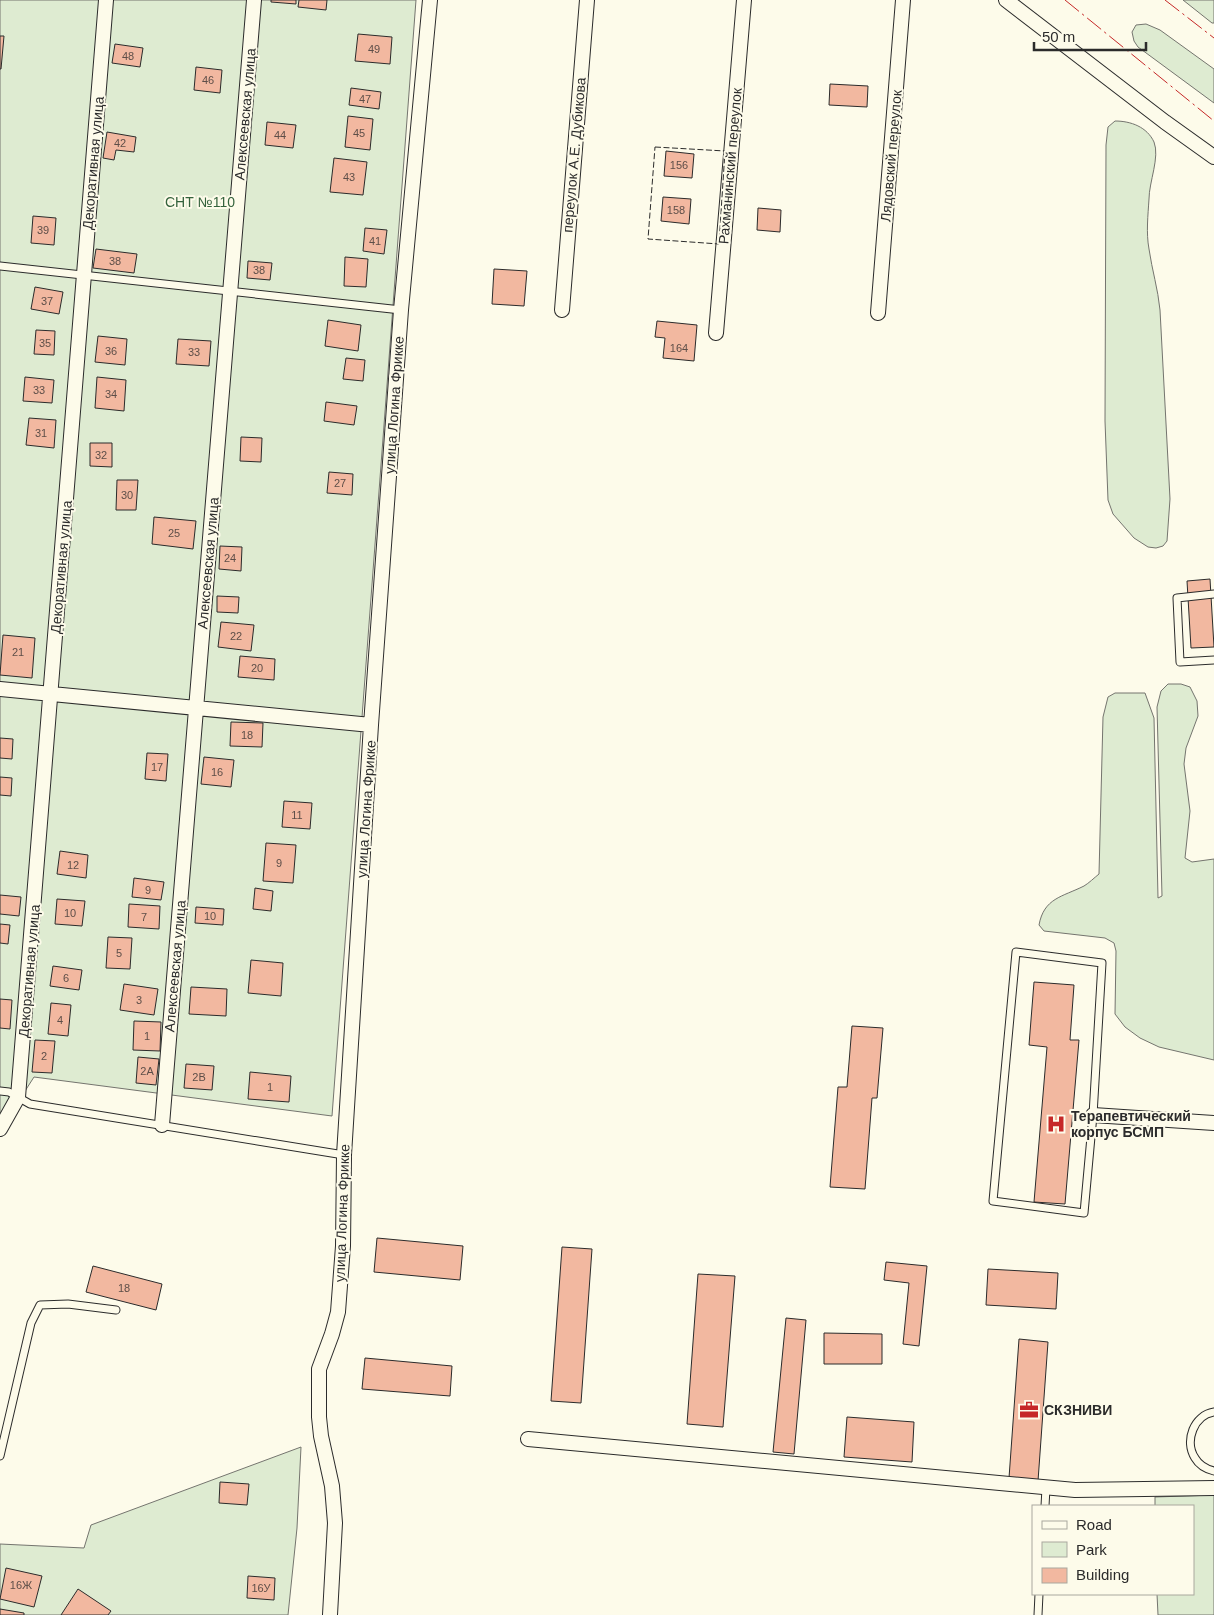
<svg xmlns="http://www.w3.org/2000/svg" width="1214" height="1615" font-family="Arial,sans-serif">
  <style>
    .green { fill: #deebd1; stroke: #74746e }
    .building { fill: #f2b8a0; stroke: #2b2b2b }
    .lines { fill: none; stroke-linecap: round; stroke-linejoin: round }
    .lane-casing { stroke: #2b2b2b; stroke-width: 9 }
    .street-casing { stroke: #2b2b2b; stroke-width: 16 }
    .lane { stroke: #fdfbea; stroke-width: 7 }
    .street { stroke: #fdfbea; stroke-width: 14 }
    .fence { stroke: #2b2b2b; stroke-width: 1; stroke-dasharray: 6 2.5; stroke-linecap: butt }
    .power { stroke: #c62828; stroke-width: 1; stroke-dasharray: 18 4 2.5 4; stroke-linecap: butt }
    .labels { text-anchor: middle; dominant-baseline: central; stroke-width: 4; stroke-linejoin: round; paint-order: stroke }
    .number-label { font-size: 11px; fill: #5d4e48 }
    .street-label { font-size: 14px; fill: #2b2b2b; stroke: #fdfbea }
    .park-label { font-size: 14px; fill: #34623c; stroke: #fdfbea }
    .poi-label { font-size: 14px; font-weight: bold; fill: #2b2b2b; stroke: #fdfbea; text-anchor: start }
  </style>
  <rect width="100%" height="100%" fill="#fdfbea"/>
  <path class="green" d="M0,0H416L332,1116L34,1077L0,1130Z
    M1183,0H1214V23H1212Z
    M1146,24L1160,30L1214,69V103L1138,47L1134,41L1132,32L1136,25Z
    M1115,121C1131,121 1147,127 1154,142C1160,157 1149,182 1149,199C1148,215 1146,233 1149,249C1152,270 1158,289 1160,310L1170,499L1167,541L1163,546L1156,548L1148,547L1134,538L1113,514L1108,500L1105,421L1106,145L1108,127Z
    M1168,684H1181L1190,687L1197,701L1198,716L1186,748L1184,764L1190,811L1185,858L1192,862L1214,859V1060L1159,1047L1140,1038L1125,1027L1115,1014L1116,951L1114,943L1105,938L1044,931L1039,925C1044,898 1062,897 1084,886C1089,883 1094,878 1099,874L1103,717L1108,697L1115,693H1145L1154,718L1158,898L1162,896L1157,707L1161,691Z
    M301,1447L297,1528L288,1615H0V1544L84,1548L91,1525Z
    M1214,1495V1615H1158L1157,1594H1193V1506H1155V1497Z"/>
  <path class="building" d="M271,0H296V4L271,2Z
    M299,0H327L326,10L298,7Z
    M358,34L392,37L390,64L355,61Z
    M0,36H4L1,69H0Z
    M115,44L143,48L140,67L112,63Z
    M196,67L222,70L220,93L194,90Z
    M830,84L868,86L867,107L829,105Z
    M351,88L381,92L379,109L349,105Z
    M348,116L373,119L370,150L345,147Z
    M267,122L296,125L293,148L265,145Z
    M107,132L136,137L134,152L116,150L114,160L103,158Z
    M666,151L694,154L692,178L664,176Z
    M334,158L367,162L363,195L330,192Z
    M663,197L691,199L689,224L661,221Z
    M758,208L781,210L780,232L757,230Z
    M33,216L56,218L54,245L31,243Z
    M365,228L387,230L384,254L363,251Z
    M96,249L137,254L134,273L93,268Z
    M345,257L368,259L366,287L344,286Z
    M248,261L272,263L270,280L247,278Z
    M494,269L527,271L524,306L492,304Z
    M35,287L63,292L59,314L31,309Z
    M328,320L361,325L358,351L325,346Z
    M657,321L697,325L694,361L663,358L665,338L655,337Z
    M36,330L55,331L54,355L34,354Z
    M98,336L127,339L125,365L95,362Z
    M178,339L211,341L209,366L176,364Z
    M346,358L365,360L363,381L343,379Z
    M25,377L54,380L52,403L23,401Z
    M97,377L126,380L124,411L95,408Z
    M326,402L357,406L354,425L324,421Z
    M29,418L56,420L54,448L26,445Z
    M241,437L262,438L261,462L240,461Z
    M90,443H112V467L90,466Z
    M329,472L353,474L352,495L327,493Z
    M117,480H138L136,510H116Z
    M154,517L196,521L193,549L152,544Z
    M220,546L242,547L241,571L219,569Z
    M1210,579L1214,647L1191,648L1187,581Z
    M217,596L239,597L238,613L217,612Z
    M221,622L254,625L251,651L218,647Z
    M3,635L35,638L32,678L0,675Z
    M240,656L275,659L274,680L238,677Z
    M231,722L263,723L262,747L230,746Z
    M0,738L13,739L12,759L0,758Z
    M147,753L168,754L166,781L145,779Z
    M204,757L234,760L231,787L201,784Z
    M0,777L12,778L11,796L0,795Z
    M284,801L312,803L310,829L282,827Z
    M266,843L296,845L293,883L263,881Z
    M60,851L88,855L86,878L57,874Z
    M134,878L164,882L161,900L132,897Z
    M255,888L273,891L271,911L253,909Z
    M0,895L21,897L19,916L0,914Z
    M57,899L85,901L82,926L55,924Z
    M129,904L160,906L159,929L128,927Z
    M196,907L224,909L223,925L195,923Z
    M0,924L10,925L8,944L0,943Z
    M108,937L132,938L130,969L106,968Z
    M251,960L283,963L281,996L248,993Z
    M53,966L82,970L79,990L50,986Z
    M1034,982L1074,985L1070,1040H1079L1065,1204L1034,1202L1047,1047L1029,1045Z
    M124,984L158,989L154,1015L120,1010Z
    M191,987L227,989L226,1016L189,1014Z
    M0,999L12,1000L10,1029L0,1028Z
    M51,1003L71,1005L68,1036L48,1034Z
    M134,1021L161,1022L160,1051L133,1050Z
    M852,1026L883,1028L877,1098H872L865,1189L830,1187L838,1087H847Z
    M35,1040L55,1041L52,1073L32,1072Z
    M138,1057L159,1059L156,1085L136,1083Z
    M186,1064L214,1066L212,1090L184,1088Z
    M250,1072L291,1076L289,1102L248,1099Z
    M377,1238L463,1246L460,1280L374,1272Z
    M562,1247L592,1249L581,1403L551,1401Z
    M886,1262L927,1266L919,1346L903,1344L909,1283L884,1280Z
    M93,1266L162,1284L156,1310L86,1292Z
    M988,1269L1058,1273L1056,1309L986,1305Z
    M698,1274L735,1276L723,1427L687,1424Z
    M786,1318L806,1320L794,1454L773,1452Z
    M824,1333L882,1334V1364H824Z
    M1019,1339L1048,1342L1038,1481L1009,1478Z
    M365,1358L452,1366L450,1396L362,1389Z
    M847,1417L914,1422L912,1462L844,1457Z
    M220,1482L249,1484L247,1505L219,1503Z
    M6,1568L42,1576L34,1607L0,1599Z
    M248,1576L275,1578L274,1600L247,1598Z
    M78,1589L111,1611L108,1615H61Z
    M0,1609L24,1613V1615H0Z"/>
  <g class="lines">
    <g class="lane-casing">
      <path id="lane" d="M0,266L401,310
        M1214,594L1177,598L1180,662L1214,660
        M1016,952L1102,963L1093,1115L1084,1213L993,1201Z
        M0,1091L9,1092L30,1104L344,1155
        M1214,1412C1194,1415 1184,1441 1195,1458C1199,1465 1206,1469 1214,1471
        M0,1456L31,1323L40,1305L68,1304L116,1310
        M1045,1506L1046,1488
        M1038,1615L1039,1594"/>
    </g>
    <g class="street-casing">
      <path id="street" d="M1006,0L1165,122L1214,157
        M562,310L587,0
        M878,313L903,0
        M716,333L744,0
        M0,689L371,725
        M1093,1115L1214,1123
        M162,1125L254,0
        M0,1129L18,1097L106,0
        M528,1439L1075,1490L1214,1488
        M330,1615L335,1523L332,1486L321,1436L319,1417V1369L332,1334L338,1312L343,1246L344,1155L371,725L401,310L430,0"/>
    </g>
    <use href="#lane" class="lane"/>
    <use href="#street" class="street"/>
    <path class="fence" d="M655,147L725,151L719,244L648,239Z"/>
    <path class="power" d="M1065,0L1214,121
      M1165,0L1214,38"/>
  </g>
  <defs>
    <g id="hospital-bare" transform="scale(1.5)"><path d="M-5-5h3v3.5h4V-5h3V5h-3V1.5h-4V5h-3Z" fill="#c62828" stroke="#fdfbea" stroke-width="2.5" paint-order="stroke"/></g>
    <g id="office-bare" transform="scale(1.5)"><path d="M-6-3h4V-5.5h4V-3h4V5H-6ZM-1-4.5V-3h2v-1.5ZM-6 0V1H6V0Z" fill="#c62828" stroke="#fdfbea" stroke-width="2.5" paint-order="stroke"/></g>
  </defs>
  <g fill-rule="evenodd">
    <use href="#hospital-bare" x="1056" y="1124"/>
    <use href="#office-bare" x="1029" y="1410"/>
  </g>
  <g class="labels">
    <g class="number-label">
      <text x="374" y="49">49</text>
      <text x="128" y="56">48</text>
      <text x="208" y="80">46</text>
      <text x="365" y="99">47</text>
      <text x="359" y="133">45</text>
      <text x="280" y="135">44</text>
      <text x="120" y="143">42</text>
      <text x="679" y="165">156</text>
      <text x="349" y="177">43</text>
      <text x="676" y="210">158</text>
      <text x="43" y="230">39</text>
      <text x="375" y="241">41</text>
      <text x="115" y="261">38</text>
      <text x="259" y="270">38</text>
      <text x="47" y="301">37</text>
      <text x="45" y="343">35</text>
      <text x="679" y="348">164</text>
      <text x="111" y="351">36</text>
      <text x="194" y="352">33</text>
      <text x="39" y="390">33</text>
      <text x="111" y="394">34</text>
      <text x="41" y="433">31</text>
      <text x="101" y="455">32</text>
      <text x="340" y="483">27</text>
      <text x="127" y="495">30</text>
      <text x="174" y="533">25</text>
      <text x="230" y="558">24</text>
      <text x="236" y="636">22</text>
      <text x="18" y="652">21</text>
      <text x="257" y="668">20</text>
      <text x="247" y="735">18</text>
      <text x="157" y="767">17</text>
      <text x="217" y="772">16</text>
      <text x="297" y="815">11</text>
      <text x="279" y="863">9</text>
      <text x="73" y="865">12</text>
      <text x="148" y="890">9</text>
      <text x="70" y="913">10</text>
      <text x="210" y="916">10</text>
      <text x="144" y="917">7</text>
      <text x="119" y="953">5</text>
      <text x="66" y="978">6</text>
      <text x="139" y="1000">3</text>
      <text x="60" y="1020">4</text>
      <text x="147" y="1036">1</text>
      <text x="44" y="1056">2</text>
      <text x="147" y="1071">2А</text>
      <text x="199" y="1077">2В</text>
      <text x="270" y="1087">1</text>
      <text x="124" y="1288">18</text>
      <text x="21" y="1585">16Ж</text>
      <text x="261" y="1588">16У</text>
    </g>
    <g class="street-label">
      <text transform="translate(245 114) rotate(-85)">Алексеевская улица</text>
      <text transform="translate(574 155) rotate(-85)">переулок А.Е. Дубикова</text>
      <text transform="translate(891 156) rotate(-85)">Лядовский переулок</text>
      <text transform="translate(93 163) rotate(-85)">Декоративная улица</text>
      <text transform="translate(730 166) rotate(-85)">Рахманинский переулок</text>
      <text transform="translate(394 405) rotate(-86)">улица Логина Фрикке</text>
      <text transform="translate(208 563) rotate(-85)">Алексеевская улица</text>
      <text transform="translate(61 567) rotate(-85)">Декоративная улица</text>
      <text transform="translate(366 809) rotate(-86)">улица Логина Фрикке</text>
      <text transform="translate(175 966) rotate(-85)">Алексеевская улица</text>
      <text transform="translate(29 971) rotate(-85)">Декоративная улица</text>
      <text transform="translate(342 1213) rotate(-88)">улица Логина Фрикке</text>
    </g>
    <g class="park-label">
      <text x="200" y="202">СНТ №110</text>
    </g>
    <g class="poi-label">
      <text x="1071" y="1116">Терапевтический<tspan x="1071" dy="16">корпус БСМП</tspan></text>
      <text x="1044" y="1410">СКЗНИВИ</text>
    </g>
  </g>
  <rect x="1032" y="1505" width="162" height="90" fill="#fdfbea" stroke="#a9a89e"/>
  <rect x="1042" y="1521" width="25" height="8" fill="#fdfbea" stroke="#a9a89e"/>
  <text x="1076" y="1530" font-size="15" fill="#2b2b2b">Road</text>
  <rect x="1042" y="1542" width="25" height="15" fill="#deebd1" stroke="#a9a89e"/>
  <text x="1076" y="1555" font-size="15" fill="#2b2b2b">Park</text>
  <rect x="1042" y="1568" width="25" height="15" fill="#f2b8a0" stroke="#a9a89e"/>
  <text x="1076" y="1580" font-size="15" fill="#2b2b2b">Building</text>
  <path d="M1034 42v8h112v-8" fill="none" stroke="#2b2b2b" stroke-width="2.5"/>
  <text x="1042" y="42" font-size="15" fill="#2b2b2b" stroke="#fdfbea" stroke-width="4" paint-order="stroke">50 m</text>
</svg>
